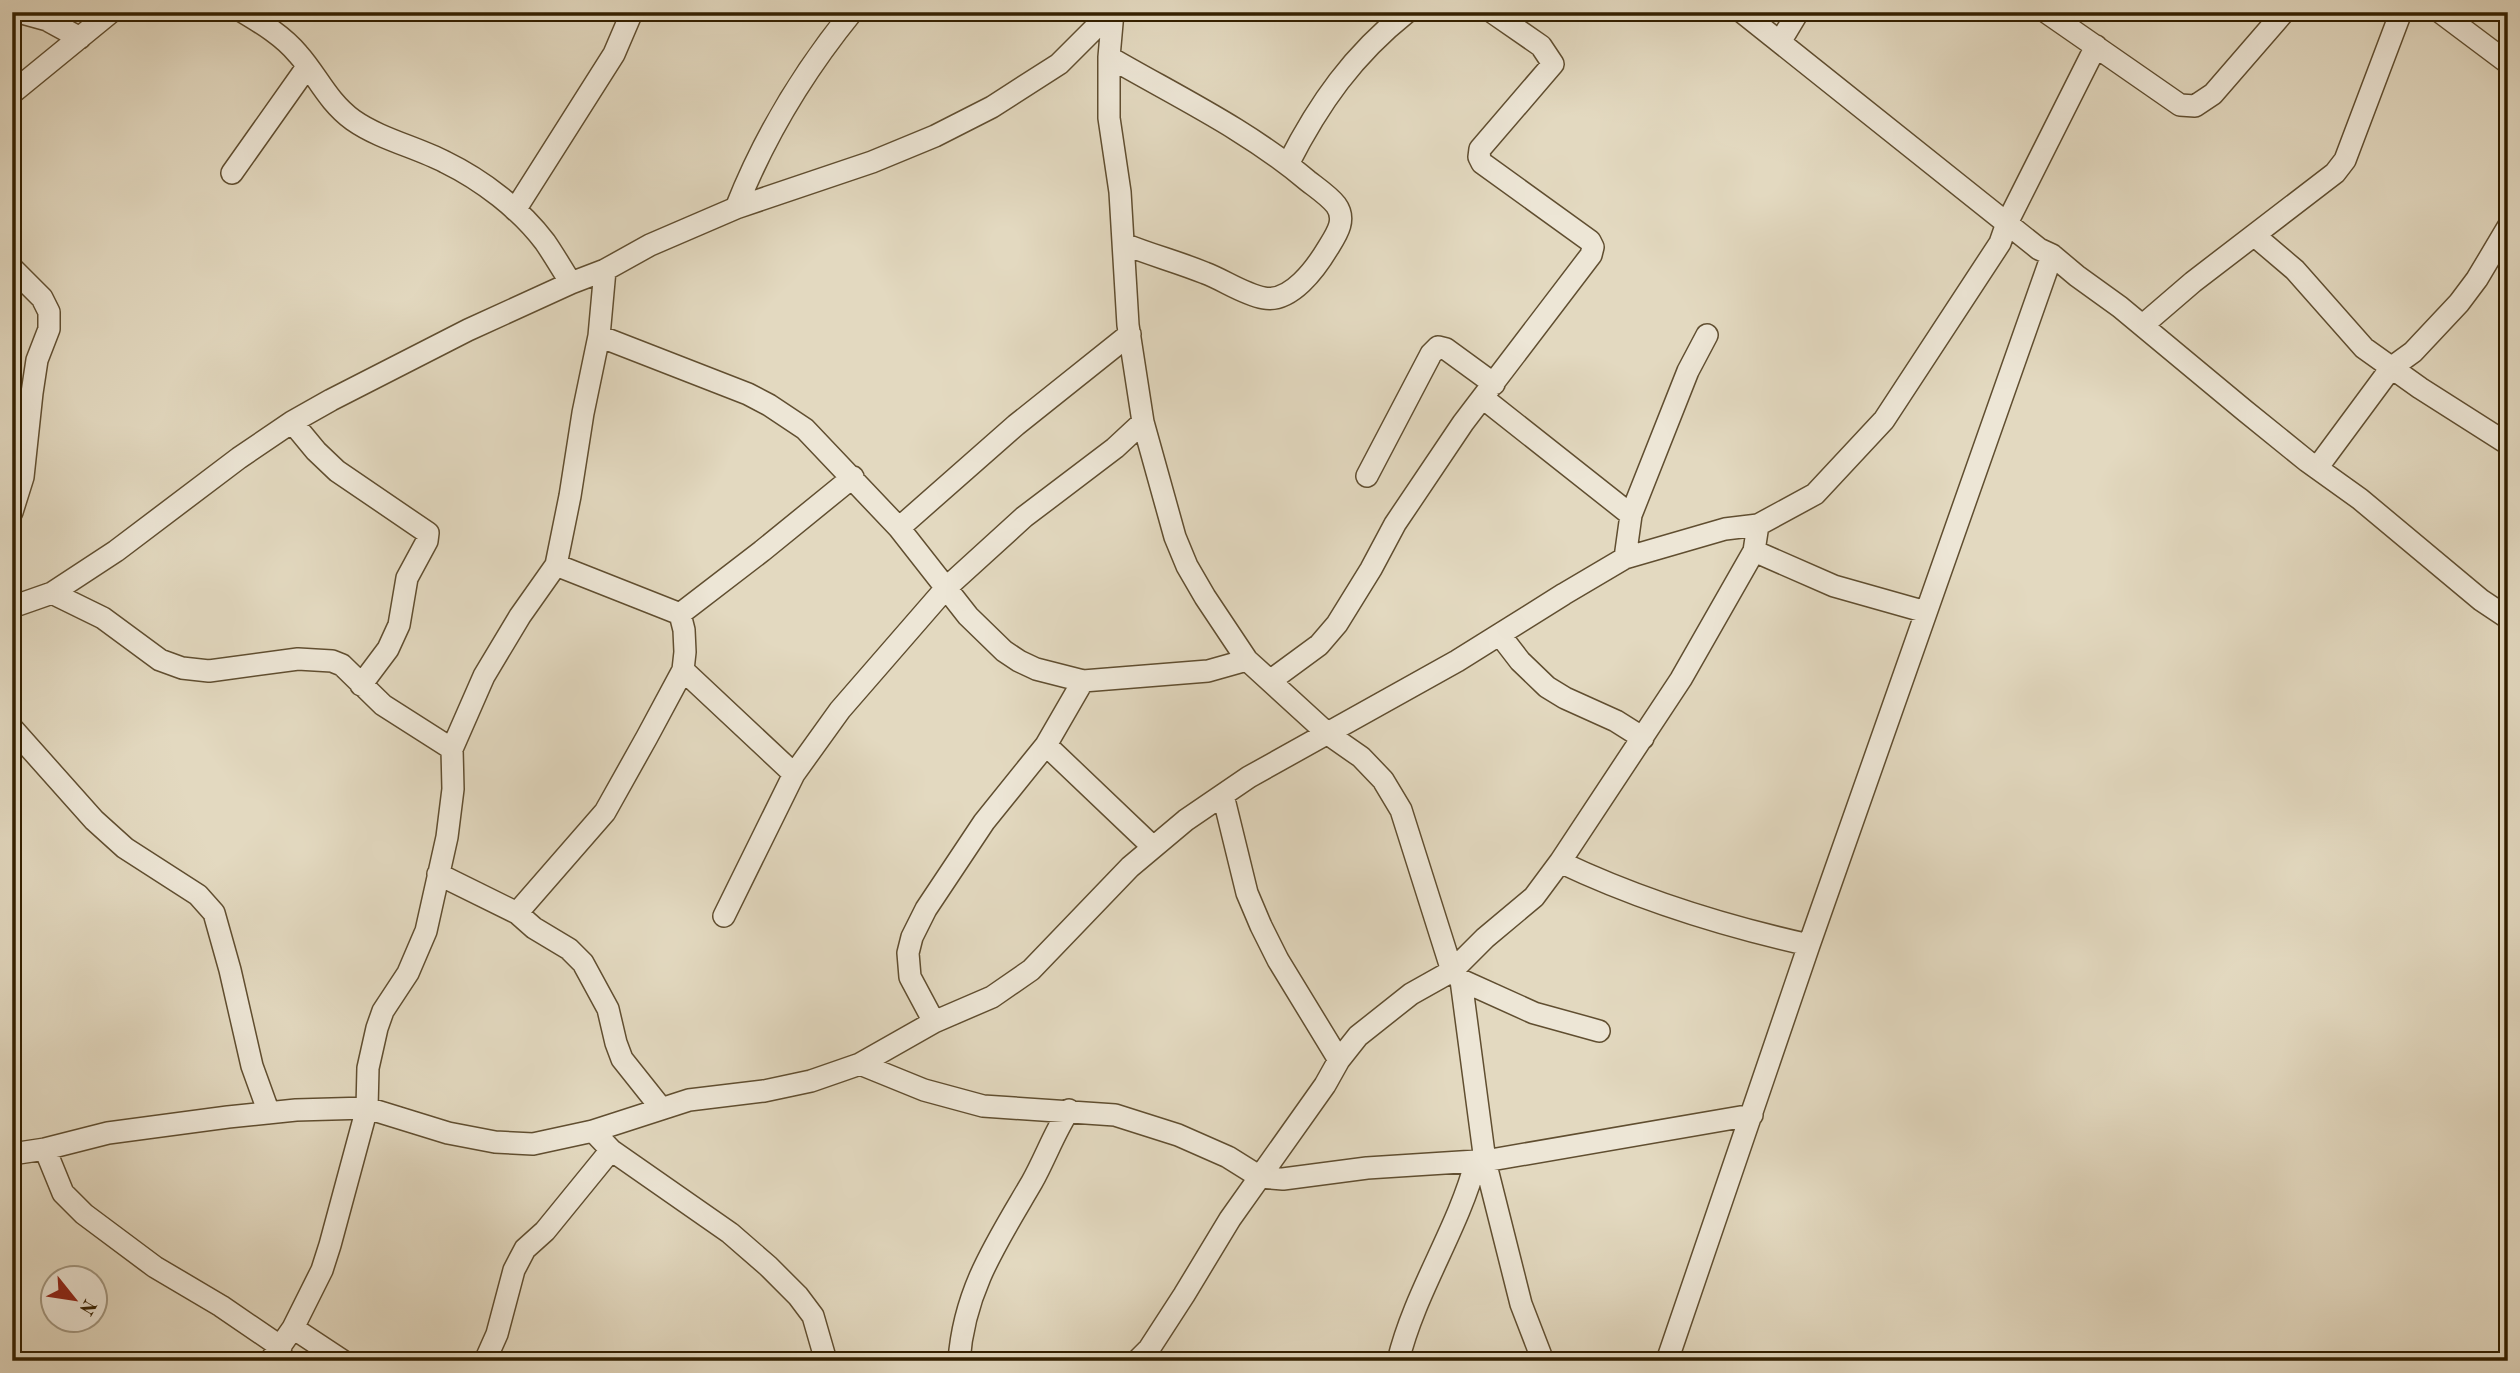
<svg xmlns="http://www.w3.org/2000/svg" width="2520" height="1373" font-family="'Old Standard TT',serif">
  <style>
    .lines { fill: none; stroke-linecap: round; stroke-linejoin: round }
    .street-casing { stroke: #604e30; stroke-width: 24 }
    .street { stroke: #ede6d6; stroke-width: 21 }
  </style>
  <rect width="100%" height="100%" fill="#e3d9c0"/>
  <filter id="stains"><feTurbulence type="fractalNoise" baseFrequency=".00286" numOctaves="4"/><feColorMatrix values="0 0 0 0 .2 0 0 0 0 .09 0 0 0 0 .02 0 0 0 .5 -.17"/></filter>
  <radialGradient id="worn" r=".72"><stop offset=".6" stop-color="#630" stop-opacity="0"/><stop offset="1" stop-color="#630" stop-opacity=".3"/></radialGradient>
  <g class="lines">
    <g class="street-casing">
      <path id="street" d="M18,12L47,20L80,38
        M243,12C263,24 283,36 298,54C317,75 327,101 353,120C380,139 416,147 445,162C482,180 520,209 545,242C554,255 562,269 571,283
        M1113,12L1109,57V118L1120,192L1128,325L1143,422L1175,537L1187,566L1205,597L1247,660L1328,734L1361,757L1383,780L1401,810L1452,971L1461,980L1485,1161L1521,1304L1543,1361
        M1742,12L2039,249L2052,255L2077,276L2120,307L2244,410L2307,461L2360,499L2481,600L2508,618
        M2046,12L2180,105L2195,106L2213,94L2284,12
        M2440,12L2508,63
        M1780,42L1798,12
        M1109,57C1176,96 1248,130 1308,181C1317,188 1329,196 1336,205C1347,220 1336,235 1328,248C1316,268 1291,303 1264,298C1243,294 1224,280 1205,273C1178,262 1151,255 1124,244
        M12,93L111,12
        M1288,164C1319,103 1353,55 1407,12
        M232,173L307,67
        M736,208C764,137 804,71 852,12
        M515,210L614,54L632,12
        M2255,236L2295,270L2364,348L2420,388L2508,444
        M12,268L42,298L49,312V329L37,360L32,393L23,477L12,512
        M2143,325L2193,282L2335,173L2345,160L2401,12
        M599,336L748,394L769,405L805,429L899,528L968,616L1004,651L1019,661L1036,669L1083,681L1208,671L1247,660
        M1483,398L1631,515
        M292,422L316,451L337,471L428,533L427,541L407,578L399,625L388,649L361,685
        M2317,468L2391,368L2413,352L2459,303L2477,279L2508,227
        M1367,476L1431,354L1438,347L1446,349L1494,384
        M899,528L1016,425L1130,334
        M1754,551L1834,586L1926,612
        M1625,558L1631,515L1688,371L1707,335
        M556,565L680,614
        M52,593L103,618L160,660L182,668L209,671L298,659L332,661L342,665L383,705L452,749
        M12,607L52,593L116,551L239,458L292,422L331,400L468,330L571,283L605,270L650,245L736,208L872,162L935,136L992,107L1059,64L1111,12
        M680,614L762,551L853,477
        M1500,635L1520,661L1547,687L1565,698L1616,721L1643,738
        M683,670L794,774
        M1270,681L1319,645L1337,624L1371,569L1395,524L1463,423L1591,255L1593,247L1590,241L1482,163L1479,157L1480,149L1553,64L1541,46L1492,12
        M12,728L94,820L125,848L198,895L214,913L230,970L252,1066L269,1113
        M1046,745L1153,847
        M1223,795L1247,893L1261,926L1278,960L1339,1060
        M1560,862C1640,900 1724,926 1809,945
        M438,874L517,913L534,928L569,949L583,963L608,1009L616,1043L622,1059L661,1108
        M517,913L605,812L647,737L683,670L685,652L684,630L680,614
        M724,916L794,774L840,710L946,588L1024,517L1115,448L1143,422
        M1461,980L1534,1013L1599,1031
        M934,1022L910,977L908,953L912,937L926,909L984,822L1046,745L1083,681
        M860,1064L924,1090L983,1106L1115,1115L1178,1135L1228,1157L1260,1177L1283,1179L1367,1168L1476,1161
        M593,1131L611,1150L730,1233L768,1266L798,1296L813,1316L826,1361
        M45,1149L63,1193L84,1214L155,1267L221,1306L281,1347
        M12,1154L45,1149L108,1133L228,1117L296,1110L367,1108L448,1133L495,1142L533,1144L593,1131L689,1100L764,1091L811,1081L860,1064L934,1022L992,997L1031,970L1130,867L1186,820L1249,777L1457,661L1564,594L1625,558L1725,529L1758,525L1815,494L1884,420L2000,243L2007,223L2096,46
        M293,1328L343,1361
        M270,1361L293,1328L322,1270L330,1245L367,1108L368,1068L377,1028L383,1011L408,973L426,931L447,837L453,789L452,749L484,676L520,616L556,565L570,496L583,413L599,336L605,270
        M485,1361L497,1334L514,1270L525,1249L545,1231L611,1150
        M959,1361C964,1290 997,1242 1032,1182C1045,1159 1054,1133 1069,1110
        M1137,1361L1149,1349L1184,1295L1230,1219L1325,1085L1339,1060L1358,1036L1411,994L1452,971L1485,938L1534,897L1560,862L1681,679L1754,551L1758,525
        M1398,1361C1415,1291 1458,1230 1476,1161H1485L1752,1115
        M1667,1361L1809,945L2052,255"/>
    </g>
    <use href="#street" class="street"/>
  </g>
  <rect width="2520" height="1373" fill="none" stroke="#e3d9c0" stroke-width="42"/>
  <rect x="14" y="14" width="2492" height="1345" fill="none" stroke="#342000" stroke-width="3.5"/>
  <rect x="21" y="21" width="2478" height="1331" fill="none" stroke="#342000" stroke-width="2"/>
  <g transform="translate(74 1299) rotate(120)"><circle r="33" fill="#ede6d6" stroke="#a39780" stroke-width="2"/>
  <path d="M0-5L12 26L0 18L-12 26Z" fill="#8f2418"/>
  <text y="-10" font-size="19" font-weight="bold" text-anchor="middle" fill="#342000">N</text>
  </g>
  <rect width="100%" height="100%" filter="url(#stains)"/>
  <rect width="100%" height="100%" fill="url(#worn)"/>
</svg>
